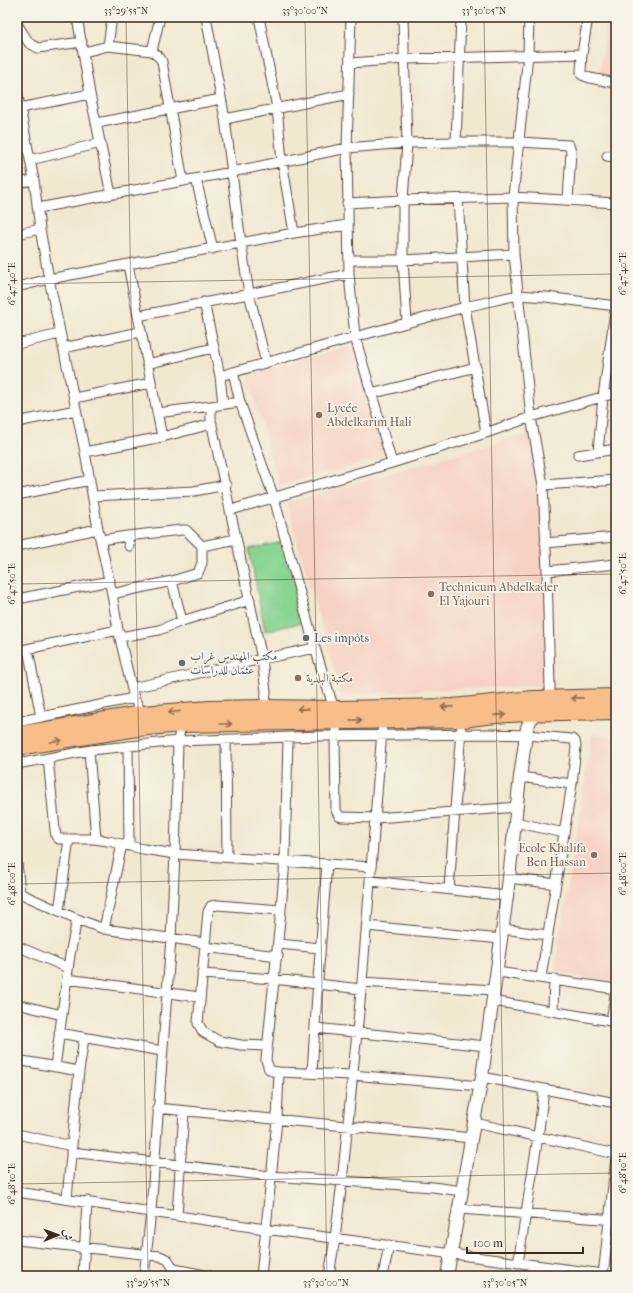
<svg xmlns="http://www.w3.org/2000/svg" width="633" height="1293" font-family="'IM FELL French Canon',Amiri,serif">
  <style>
    .built { fill: #f6d2c4 }
    .green { fill: #88d491; stroke: #627f58 }
    .lines { fill: none; stroke-linecap: round; stroke-linejoin: round }
    .minor-casing { stroke: #564639; stroke-width: 11 }
    .tertiary-casing { stroke: #564639; stroke-width: 14 }
    .trunk-casing { stroke: #564639; stroke-width: 18 }
    .minor { stroke: #fff; stroke-width: 9 }
    .tertiary { stroke: #fff; stroke-width: 12 }
    .trunk { stroke: #f8bd88; stroke-width: 16 }
    .oneway { stroke: #906c4e }
    .ticks { fill: none; stroke: #3b2a1e; stroke-width: 1; stroke-opacity: 0.45 }
    .education-dot { fill: #8d6e63; stroke: #f7f3e8; stroke-width: 1.5 }
    .service-dot { fill: #5c6f8a; stroke: #f7f3e8; stroke-width: 1.5 }
    .labels { text-anchor: middle; dominant-baseline: central; stroke-width: 3.5; stroke-linejoin: round; paint-order: stroke }
    .education-label { font-size: 12px; fill: #785e54; stroke: #f7f3e8; text-anchor: start }
    .service-label { font-size: 12px; fill: #4e5e75; stroke: #f7f3e8; text-anchor: start }
    .neatline { fill: none; stroke: #3b2a1e; stroke-width: 1.5 }
    .ticks-label { font-size: 10px; text-anchor: middle; fill: #3b2a1e }
  </style>
  <rect width="100%" height="100%" fill="#f7f3e8"/>
  <filter id="ink" filterUnits="userSpaceOnUse"><feTurbulence type="fractalNoise" baseFrequency=".025" numOctaves="2"/><feDisplacementMap in="SourceGraphic" scale="8" xChannelSelector="R" yChannelSelector="G"/><feConvolveMatrix kernelMatrix="1 2 1 2 8 2 1 2 1" color-interpolation-filters="sRGB"/></filter>
  <filter id="wash" filterUnits="userSpaceOnUse"><feTurbulence type="fractalNoise" baseFrequency=".012" numOctaves="4" result="noise"/><feDisplacementMap in="SourceGraphic" scale="16" xChannelSelector="R" yChannelSelector="G"/><feGaussianBlur stdDeviation="0.9" result="paint"/><feColorMatrix in="noise" values="0 0 0 0 0 0 0 0 0 0 0 0 0 0 0 0 0 1.4 0 .05"/><feComposite in="paint" operator="in"/></filter>
  <g filter="url(#wash)">
    <rect width="100%" height="100%" fill="#f1e8d0"/>
    <path class="built" d="M608,17H616V80L599,77Z
      M359,343L390,455L279,486L248,375Z
      M539,431L546,490L553,685L341,694L286,503Z
      M592,734L616,737V983L554,973Z"/>
    <path class="green" d="M283,542L306,622L265,631L249,549Z"/>
  </g>
  <g filter="url(#ink)">
    <g class="lines">
      <g class="minor-casing">
        <path id="minor" d="M77,17L90,94L111,194
          M112,17L108,46L152,51
          M160,17L152,51L160,58L162,62L183,181
          M206,17L225,119L241,243L249,293L266,363
          M259,17L277,108L282,161L294,233
          M351,17L347,148L349,274L355,337L392,463
          M403,17L407,143L403,200V260L407,323
          M529,17L528,55L513,197L514,254L531,417L543,485L547,571
          M17,24L29,43L38,48L82,42
          M84,52L108,46
          M582,54L581,72L582,75L590,78L616,83
          M350,63L405,59L582,54L588,17
          M17,92L34,180L40,229L49,279L85,452L98,529L112,594L118,630L134,698L142,714
          M20,108L90,94
          M225,119L349,94
          M97,123L221,99
          M456,142L461,17
          M607,156L616,157
          M30,160L101,143
          M196,179L213,249
          M17,183L34,180
          M347,203L403,200L513,197L616,203
          M38,208L232,172L347,148L407,143L456,142H520L569,145L571,152L568,200
          M17,234L40,229
          M349,260H403L514,254
          M128,265L162,437
          M17,287L49,279L294,233L347,225
          M204,302L220,376L223,404
          M138,316L349,274
          M17,344L60,334
          M63,348L140,332
          M147,364L213,348
          M233,372L240,402L274,498L315,648L334,709
          M220,376L355,337L465,307L458,199
          M371,394L476,367
          M74,398L151,383
          M240,402L211,406V421L262,659L266,692L264,712
          M157,413L211,406
          M17,422L76,410
          M486,433L465,307L518,295L546,297L616,306
          M85,452L162,437L212,424
          M598,452L603,397L616,304
          M578,455L616,449
          M543,485L616,480
          M17,495L90,480
          M93,496L194,491L226,485
          M231,510L392,463L486,433L531,417L616,393
          M127,536L129,546
          M101,540L127,536L182,530H186L202,546V563L198,573L172,581L112,594
          M545,543L616,537
          M17,546L98,529
          M202,546L236,539
          M172,581L182,621
          M17,599L110,581
          M120,637L159,630L182,621L250,600
          M28,649L41,717
          M17,651L118,630
          M132,688L262,659L315,648
          M550,689L547,571L616,564
          M338,721L335,736L336,810L339,816L342,817L376,818L517,807
          M17,722L134,698
          M226,740L227,857
          M128,746L129,846
          M89,751L96,839
          M48,758L55,830L56,836L59,839H94L108,841L143,849L175,854L327,864
          M17,764L91,750L178,741L319,736L490,734L527,735L572,739L575,741L576,747L572,784L541,977
          M520,777L572,784
          M515,822L564,833
          M17,863L20,893
          M509,878L556,884
          M371,881L507,896
          M449,889L461,730
          M17,892L77,919L104,929L205,943
          M59,911L69,839
          M367,926L501,939
          M104,929L122,844
          M503,929L547,935
          M279,944L320,948
          M17,946L68,968
          M205,947L278,956
          M497,972L616,989
          M202,974L274,979L361,989
          M67,979L199,997
          M362,982L494,990
          M493,1001L616,1022
          M17,1004L62,1015
          M553,1011L554,979
          M611,1021L616,989
          M315,1028L486,1046
          M59,1033L162,1051
          M267,1046L241,1045L219,1041L203,1032L198,1023L208,912L211,906L218,905L281,910
          M17,1060L79,1071
          M55,1067L70,955L77,919
          M279,1072L272,1071L269,1069L266,1060L281,910L285,860L288,738
          M312,1073L318,979L327,864L372,867
          M482,1077L616,1103
          M157,1108L472,1138
          M475,1123L616,1154
          M17,1134L72,1146
          M71,1152L270,1176L433,1187L462,1191
          M17,1192L265,1229L603,1274
          M67,1198L79,1071L84,1038
          M459,1209L616,1220
          M177,1215L184,1111
          M17,1240L160,1256L168,1260L174,1269L210,1276
          M518,1263L538,1137L544,1089
          M83,1276L87,1201
          M144,1276L151,1211L171,938L175,854L178,741L181,724
          M261,1276L277,1120L279,1072L352,1075L481,1086
          M329,1276L335,1238L342,1182L362,982L382,731
          M383,1276L389,1245
          M530,1276L532,1265
          M603,1276L616,1158"/>
      </g>
      <g class="tertiary-casing">
        <path id="tertiary" d="M447,1276L482,1077L507,896L520,777L527,728L534,712V707"/>
      </g>
      <g class="trunk-casing">
        <path id="trunk" d="M17,735L142,714L210,709L264,708L334,709L453,707L533,699L616,697
          M17,747L138,728L181,724L464,719C514,711 565,712 616,711"/>
      </g>
      <use href="#minor" class="minor"/>
      <use href="#tertiary" class="tertiary"/>
      <use href="#trunk" class="trunk"/>
    </g>
    <defs><path id="oneway-shaft" d="M-6 0H5M1.5-3L5.5 0L1.5 3" fill="none" stroke-width="1.6" stroke-linecap="round" stroke-linejoin="round"/></defs>
    <g class="oneway">
      <use href="#oneway-shaft" transform="translate(577 698) rotate(179)"/>
      <use href="#oneway-shaft" transform="translate(447 707) rotate(179)"/>
      <use href="#oneway-shaft" transform="translate(303 709) rotate(-179)"/>
      <use href="#oneway-shaft" transform="translate(174 712) rotate(175)"/>
      <use href="#oneway-shaft" transform="translate(500 715) rotate(-4)"/>
      <use href="#oneway-shaft" transform="translate(356 720)"/>
      <use href="#oneway-shaft" transform="translate(226 724)"/>
      <use href="#oneway-shaft" transform="translate(56 741) rotate(-9)"/>
    </g>
  </g>
  <path class="ticks" d="M126,17L148,1276M305,17L327,1276M484,17L506,1276M17,284L616,274M17,584L616,574M17,884L616,873M17,1184L616,1173"/>
  <g class="education-dot">
    <circle cx="319" cy="415" r="4"/>
    <circle cx="431" cy="594" r="4"/>
    <circle cx="298" cy="678" r="4"/>
    <circle cx="594" cy="855" r="4"/>
  </g>
  <g class="service-dot">
    <circle cx="306" cy="638" r="4"/>
    <circle cx="182" cy="663" r="4"/>
  </g>
  <g class="labels">
    <g class="education-label">
      <text x="327" y="408">Lycée<tspan x="327" dy="14">Abdelkarim Hali</tspan></text>
      <text x="439" y="587">Technicum Abdelkader<tspan x="439" dy="14">El Yajouri</tspan></text>
      <text x="306" y="678">مكتبة البلدية</text>
      <text x="586" y="848" text-anchor="end">Ecole Khalifa<tspan x="586" dy="14">Ben Hassan</tspan></text>
    </g>
    <g class="service-label">
      <text x="314" y="638">Les impôts</text>
      <text x="190" y="656">مكتب المهندس غراب<tspan x="190" dy="14">عثمان للدراسات</tspan></text>
    </g>
  </g>
  <rect width="633" height="1293" fill="none" stroke="#f7f3e8" stroke-width="44"/>
  <g transform="translate(58 1235) rotate(89)" stroke="#f7f3e8" stroke-width="3" paint-order="stroke">
  <path d="M0-3L7 15L0 10L-7 15Z" fill="#3b2a1e"/>
  <text y="-6" font-size="11" font-weight="bold" text-anchor="middle" fill="#3b2a1e">ش</text>
  </g>
  <path d="M467 1247v6h116v-6" fill="none" stroke="#3b2a1e" stroke-width="2"/>
  <text x="473" y="1247" font-size="12" fill="#3b2a1e" stroke="#f7f3e8" stroke-width="3" paint-order="stroke">100 m</text>
  <rect x="22" y="22" width="589" height="1249" class="neatline"/>
  <g class="ticks-label">
    <text x="126" y="14">33°29'55"N</text>
    <text x="305" y="14">33°30'00"N</text>
    <text x="484" y="14">33°30'05"N</text>
    <text transform="translate(622 274) rotate(-90)" y="4">6°47'40"E</text>
    <text transform="translate(11 284) rotate(-90)" y="4">6°47'40"E</text>
    <text transform="translate(622 574) rotate(-90)" y="4">6°47'50"E</text>
    <text transform="translate(11 584) rotate(-90)" y="4">6°47'50"E</text>
    <text transform="translate(622 874) rotate(-90)" y="4">6°48'00"E</text>
    <text transform="translate(11 884) rotate(-90)" y="4">6°48'00"E</text>
    <text transform="translate(622 1173) rotate(-90)" y="4">6°48'10"E</text>
    <text transform="translate(11 1184) rotate(-90)" y="4">6°48'10"E</text>
    <text x="148" y="1286">33°29'55"N</text>
    <text x="326" y="1286">33°30'00"N</text>
    <text x="505" y="1286">33°30'05"N</text>
  </g>
</svg>
